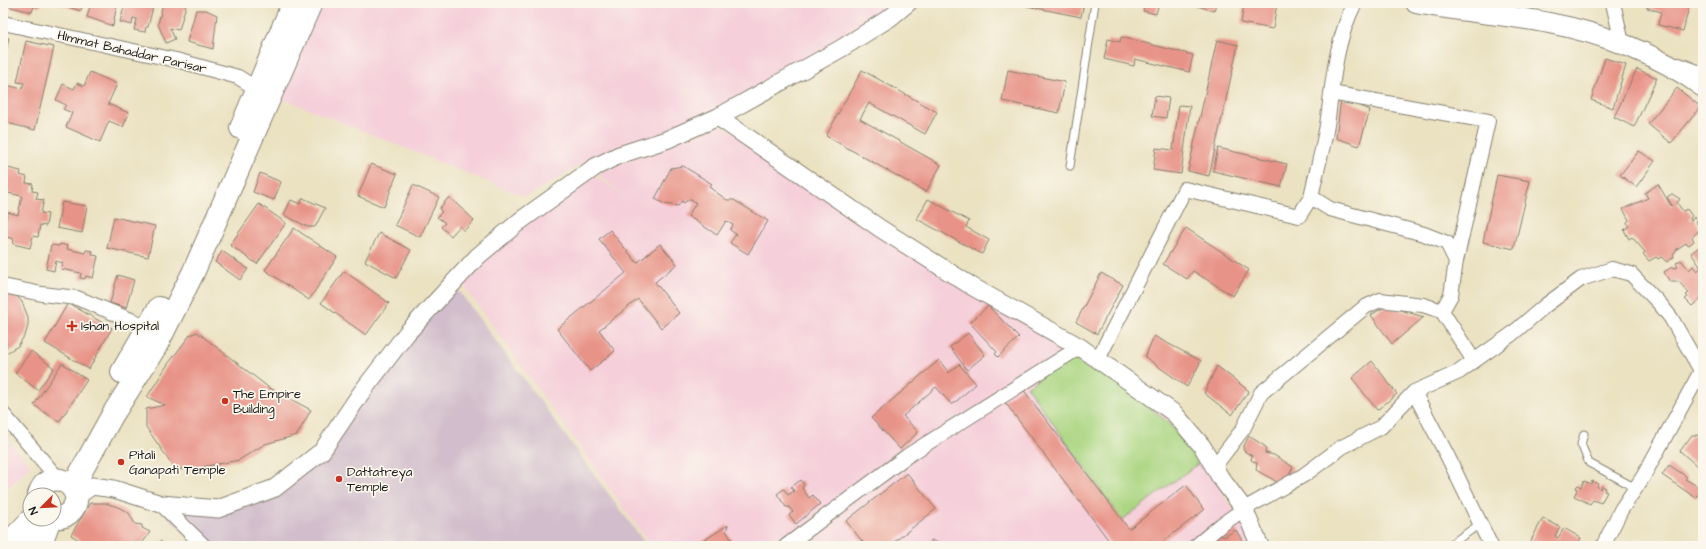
<svg xmlns="http://www.w3.org/2000/svg" width="1706" height="549" font-family="'Architects Daughter',sans-serif">
  <style>
    .built { fill: #f5cfda }
    .industrial { fill: #d1bdcb }
    .green { fill: #abd682; stroke: #64794f }
    .building { fill: #e89387 }
    .lines { fill: none; stroke-linecap: round; stroke-linejoin: round }
    .service-casing { stroke: #847f6f; stroke-width: 9 }
    .minor-casing { stroke: #847f6f; stroke-width: 16 }
    .tertiary-casing { stroke: #847f6f; stroke-width: 19 }
    .secondary-casing { stroke: #847f6f; stroke-width: 22 }
    .primary-casing { stroke: #847f6f; stroke-width: 24 }
    .service { stroke: #fff; stroke-width: 7 }
    .minor { stroke: #fff; stroke-width: 14 }
    .tertiary { stroke: #fff; stroke-width: 17 }
    .secondary { stroke: #fff; stroke-width: 20 }
    .primary { stroke: #fff; stroke-width: 22 }
    .poi-dot { fill: #c8321e; stroke: #fbf7ec; stroke-width: 1.5 }
    .labels { text-anchor: middle; dominant-baseline: central; stroke-width: 3.5; stroke-linejoin: round; paint-order: stroke }
    .street-label { font-size: 13px; fill: #1c1c1c; stroke: #fbf7ec }
    .poi-label { font-size: 13px; fill: #1c1c1c; stroke: #fbf7ec; text-anchor: start }
  </style>
  <rect width="100%" height="100%" fill="#fbf7ec"/>
  <filter id="ink" filterUnits="userSpaceOnUse"><feTurbulence type="fractalNoise" baseFrequency=".025" numOctaves="2"/><feDisplacementMap in="SourceGraphic" scale="8" xChannelSelector="R" yChannelSelector="G"/><feConvolveMatrix kernelMatrix="1 2 1 2 8 2 1 2 1" color-interpolation-filters="sRGB"/></filter>
  <filter id="wash" filterUnits="userSpaceOnUse"><feTurbulence type="fractalNoise" baseFrequency=".012" numOctaves="4" result="noise"/><feDisplacementMap in="SourceGraphic" scale="16" xChannelSelector="R" yChannelSelector="G"/><feGaussianBlur stdDeviation="0.9" result="paint"/><feColorMatrix in="noise" values="0 0 0 0 0 0 0 0 0 0 0 0 0 0 0 0 0 1.4 0 .05"/><feComposite in="paint" operator="in"/></filter>
  <g filter="url(#wash)">
    <rect width="100%" height="100%" fill="#ebe2c2"/>
    <path class="built" d="M307,3H901L710,116L642,142L619,146L588,160L526,197L269,93Z
      M721,124L1076,349L1162,410L1197,449L1253,543L1249,546H651L464,286L494,248L594,175L626,197L598,174L615,165Z
      M3,437L31,465L3,493Z"/>
    <path class="industrial" d="M456,287L647,546H198L162,511L276,495L362,400Z"/>
    <path class="green" d="M1075,350L1167,421L1200,462L1122,520L1027,387Z"/>
    <g id="blocks">
      <path class="building" d="M11,3H41L40,7L34,6L32,12L10,7Z
        M54,3H83L81,11Z
        M91,3H117L113,26L87,17Z
        M125,3H154L148,27H146L145,32L134,30L137,19L133,18L132,25L120,22Z
        M163,3H178L186,5L179,30L170,28L175,39L166,43L158,24Z
        M1012,3H1084L1081,17Z
        M1145,3H1159L1156,14L1143,11Z
        M1188,3H1216L1214,11Z
        M1244,3H1277L1273,29L1241,23Z
        M1637,3H1690L1683,31L1658,25L1661,12L1647,8V6Z
        M196,10H206L217,15L213,49L187,42Z
        M3,37L9,38L4,62L3,61Z
        M1121,37L1193,55L1189,72L1135,59L1134,66L1104,59L1108,39L1120,42Z
        M1217,40L1238,45L1209,176L1188,171Z
        M26,41L54,47L35,130L3,122V84L22,89L24,83L17,82Z
        M1605,58L1626,65L1613,108L1591,100Z
        M1637,69L1657,78L1634,127L1614,117Z
        M862,70L937,112L925,134L869,103L860,119L941,165L926,192L826,136Z
        M1008,70L1065,82L1059,113L1002,101Z
        M90,72L117,84L108,104L129,113L123,127L109,121L100,142L66,127L72,113L63,109L66,105L56,100L63,84L74,89L77,83L84,86Z
        M1677,88L1701,107L1671,143L1648,124Z
        M1155,96L1169,98L1166,118L1152,116Z
        M1341,98L1370,110L1359,146L1336,138Z
        M1179,105L1190,106L1181,174L1153,170L1156,148L1173,150Z
        M1218,148L1287,164L1281,187L1213,171Z
        M1639,151L1655,161L1636,187L1620,175Z
        M371,164L397,174L384,207L358,196Z
        M683,166L712,184L709,187L727,200H734L768,221L748,254L730,243L736,234L730,230L733,225L726,221L717,235L688,216L696,203L689,199L684,203L682,201L678,206L665,204L655,199L671,168Z
        M3,167L21,171L20,175L27,177L26,183L33,184L32,191L38,192L36,199L44,200L41,213L48,214L46,226L40,225L38,237L33,236L30,248L13,244L14,239L3,236L7,212L18,215L22,196L3,192Z
        M260,173L281,182L274,200L253,192Z
        M1497,175L1530,181L1514,249L1483,242Z
        M1658,184L1671,206L1672,205L1667,197L1672,194L1680,199L1677,203L1683,211L1687,209L1692,216L1690,218L1691,221L1694,217L1700,230L1692,237L1694,241L1689,245L1686,243L1677,249L1673,255L1674,257L1667,262L1661,257L1658,259L1656,257L1649,261L1643,254L1645,252L1632,237L1629,239L1624,230L1629,226L1627,222L1629,220L1623,209L1648,198L1645,193Z
        M413,185L439,197L420,237L395,225Z
        M449,197L474,220L464,231L460,226L451,236L441,227L445,223L437,217L442,212L439,209Z
        M303,198L325,208L315,227H308L284,215L291,200L300,204Z
        M928,199L969,221L966,227L989,240L982,254L917,219Z
        M62,202L87,206L82,233L57,228Z
        M259,204L286,223L257,264L230,245Z
        M114,217L155,226L148,257L107,248Z
        M294,228L337,257L309,300L265,270Z
        M1186,228L1249,270L1233,296L1193,271L1187,279L1163,264Z
        M610,230L637,263L660,244L677,264L655,282L679,313L661,328L638,299L599,330L615,351L590,371L557,329L626,273L599,239Z
        M379,233L411,250L396,278L365,261Z
        M60,244L68,246L67,249L85,253L86,250L93,251L92,255L98,256L93,278L86,276L85,279L80,278L81,273L61,269L63,263L56,261L54,271L46,269L51,245L59,246Z
        M1703,244V296L1692,306L1685,299L1688,297L1686,295L1689,293L1679,282H1670L1664,272L1672,267L1674,268L1678,267L1676,263L1681,260L1689,270L1693,266L1697,271L1701,268L1691,253Z
        M222,251L248,269L240,280L215,262Z
        M344,271L389,303L366,335L321,303Z
        M1101,273L1123,285L1097,334L1076,322Z
        M118,275L134,280L126,308L110,303Z
        M3,288L17,296L22,302L28,317V325L26,333L18,346L3,355Z
        M68,303L112,328L89,369L45,343Z
        M988,306L1019,337L998,357L995,354L997,352L970,323Z
        M1386,306L1424,317L1392,344L1371,315Z
        M197,332L268,387L311,410L297,435L265,444L239,460L202,467L176,470L146,427V409L165,405L147,397L168,364L190,335Z
        M968,333L985,355L967,370L950,347Z
        M1154,336L1201,361L1187,387L1145,357Z
        M31,351L54,368L38,390L15,373Z
        M939,360L949,373L959,364L976,384L952,405L936,387L903,416L918,432L900,449L871,418Z
        M1372,361L1397,394L1377,410L1352,378Z
        M62,363L87,380L59,422L34,405Z
        M1217,366L1249,391L1232,415L1204,393Z
        M1022,388L1129,529L1186,485L1204,510L1157,546H1113L1004,401Z
        M1692,435H1697L1703,439V464L1701,466L1699,465L1697,466L1680,451Z
        M1249,436L1266,447L1265,453L1274,455L1293,467L1287,479L1283,478L1279,483L1256,470L1257,463L1251,460L1252,456L1244,451L1243,448Z
        M1669,465L1687,477L1685,479L1702,489L1696,498L1662,475Z
        M907,473L936,509L889,546H866L846,521Z
        M801,480L804,485L802,488L809,498L813,495L820,504L796,524L789,515L793,512L789,507H786L777,494L784,489L788,495L794,491L791,487Z
        M1584,481L1591,484L1592,481L1598,484L1597,486L1600,489L1602,486L1606,488L1604,491L1607,492L1601,503L1593,500L1590,504L1574,496L1577,490L1576,487L1578,485L1581,487Z
        M90,503H105L118,507L129,513L135,524L142,525V528L150,532L146,538L140,546H88L71,535Z
        M1543,518L1560,527L1555,536L1558,538L1564,528L1581,538L1577,546H1528Z
        M728,525L726,531L736,546H695Z
        M1236,530L1244,544L1241,546H1216L1218,545L1214,539L1221,535L1224,537Z
        M931,540L945,546H931Z
        M160,541L167,546H156Z"/>
    </g>
  </g>
  <g filter="url(#ink)">
    <use href="#blocks" fill-opacity="0" stroke="#847f6f" stroke-width="1"/>
    <g class="lines">
      <g class="service-casing">
        <path id="service" d="M1070,166L1095,3
          M1584,434L1581,444L1589,463L1636,488
          M1448,546L1480,524"/>
      </g>
      <g class="minor-casing">
        <path id="minor" d="M1355,3C1335,41 1333,83 1327,125C1323,149 1316,173 1311,197L1330,209L1424,234L1447,243L1456,261L1451,295L1442,311L1474,361
          M1613,3L1622,43
          M3,23L176,60L238,77L257,89
          M1679,65L1703,74
          M1331,93L1488,121L1456,261
          M3,286L42,294L77,298L148,327
          M1098,359L1185,189L1299,216L1311,197
          M1414,392L1448,457L1491,546
          M3,414L59,480
          M1214,467L1243,429L1261,393L1365,307L1380,300L1423,305L1442,311
          M161,504L204,546
          M786,546L907,456L1080,347
          M1196,546L1221,525L1244,509L1304,475L1342,447L1381,427L1414,392L1459,372L1474,361L1512,334L1546,305L1581,279L1612,269L1631,274L1660,304L1671,318L1703,374
          M1603,546L1621,510L1643,477L1701,371"/>
      </g>
      <g class="tertiary-casing">
        <path id="tertiary" d="M718,117L881,229L973,287L1080,347L1174,413L1202,446L1220,477L1244,509L1260,546
          M76,497L92,486L114,489L161,504L218,509L275,488L322,451L361,393L407,333L478,256L520,221L595,167L619,155L666,140L718,117L842,48L891,17L908,3"/>
      </g>
      <g class="secondary-casing">
        <path id="secondary" d="M1416,3C1460,12 1505,14 1549,23C1602,33 1660,55 1703,87
          M23,546L39,519
          M41,546L51,519"/>
      </g>
      <g class="primary-casing">
        <path id="primary" d="M241,128L293,3
          M122,372L159,308
          M72,488L113,414L156,346L193,273L311,3
          M39,495C48,462 91,489 71,511C67,516 61,518 54,517
          M6,546L32,519"/>
      </g>
      <use href="#service" class="service"/>
      <use href="#minor" class="minor"/>
      <use href="#tertiary" class="tertiary"/>
      <use href="#secondary" class="secondary"/>
      <use href="#primary" class="primary"/>
    </g>
  </g>
  <g class="poi-dot">
    <path d="M70 320h4v4h4v4h-4v4h-4v-4h-4v-4h4z"/>
    <circle cx="225" cy="401" r="4"/>
    <circle cx="121" cy="462" r="4"/>
    <circle cx="339" cy="479" r="4"/>
  </g>
  <g class="labels">
    <g class="street-label">
      <text transform="translate(132 52) rotate(13)">HImmat Bahaddar Parisar</text>
    </g>
    <g class="poi-label">
      <text x="81" y="326">Ishan Hospital</text>
      <text x="233" y="394">The Empire<tspan x="233" dy="15">Building</tspan></text>
      <text x="129" y="455">Pitali<tspan x="129" dy="15">Ganapati Temple</tspan></text>
      <text x="347" y="472">Dattatreya<tspan x="347" dy="15">Temple</tspan></text>
    </g>
  </g>
  <rect width="1706" height="549" fill="none" stroke="#fbf7ec" stroke-width="16"/>
  <g transform="translate(42 507) rotate(246)"><circle r="19" fill="#fbf7ec" stroke="#a29f99"/>
  <path d="M0-3L7 15L0 10L-7 15Z" fill="#c8321e"/>
  <text y="-6" font-size="11" font-weight="bold" text-anchor="middle" fill="#1c1c1c">N</text>
  </g>
</svg>
